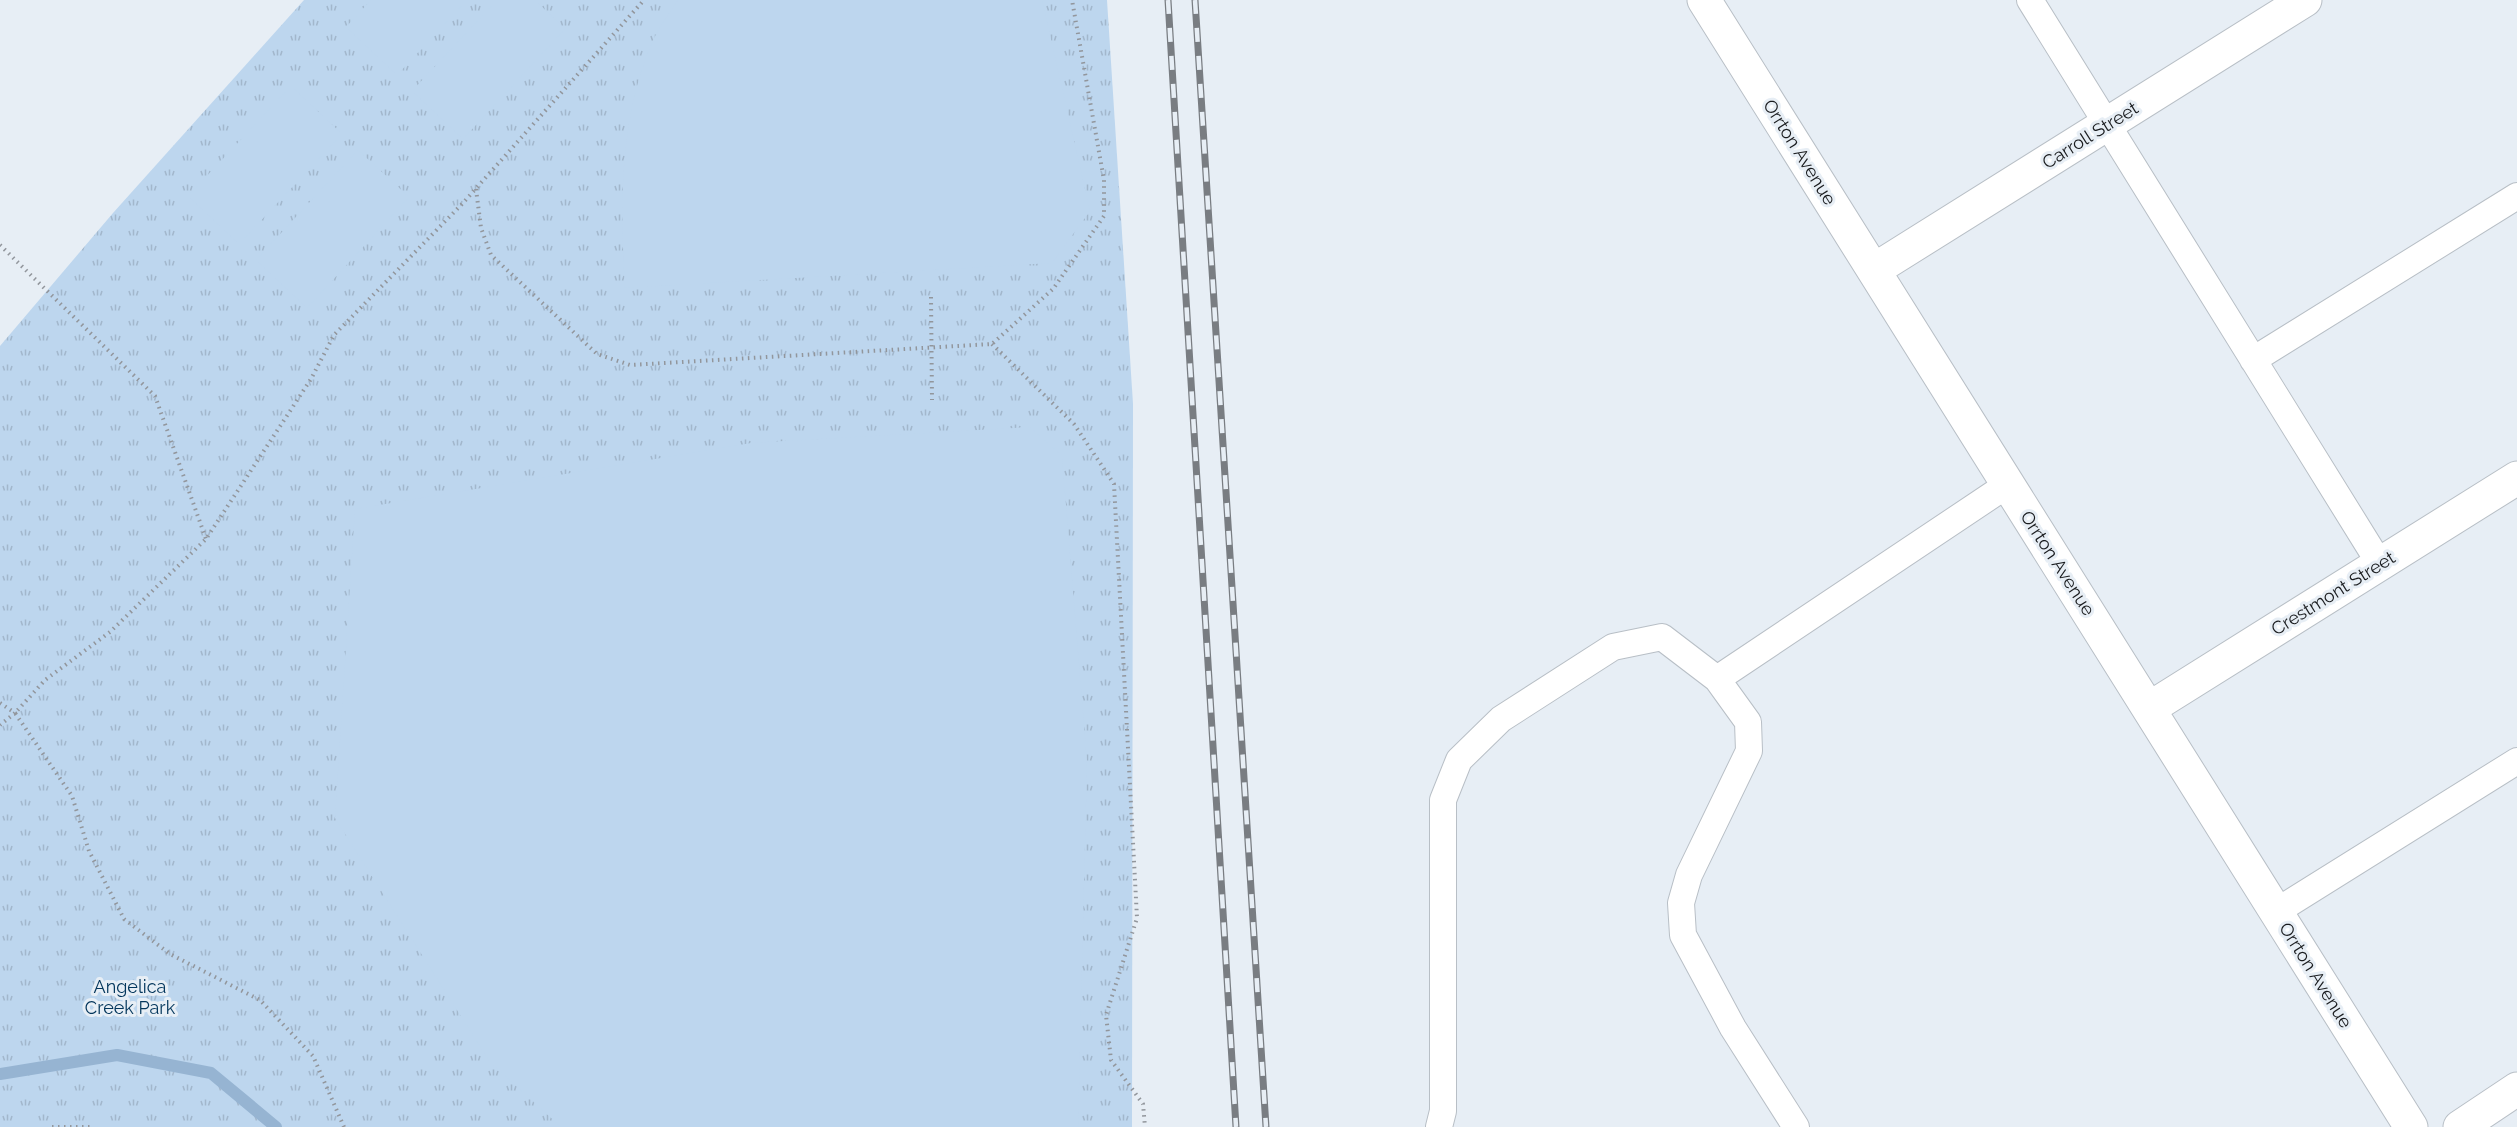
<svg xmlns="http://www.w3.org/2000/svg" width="2517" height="1127" font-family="Raleway,sans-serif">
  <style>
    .park { fill: url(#park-tufts) }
    .garden { fill: #bdd6ee }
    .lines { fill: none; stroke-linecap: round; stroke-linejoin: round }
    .stream { stroke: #96b4d2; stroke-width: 12 }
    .service-casing { stroke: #b8bfc6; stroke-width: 28 }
    .minor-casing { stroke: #b8bfc6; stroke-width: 35 }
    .path { stroke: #92969c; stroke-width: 4; stroke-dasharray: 1.5 4.5; stroke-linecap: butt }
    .service { stroke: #fff; stroke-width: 26 }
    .minor { stroke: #fff; stroke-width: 33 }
    .rail-casing { stroke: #797d82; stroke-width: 7 }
    .rail { stroke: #e7eef5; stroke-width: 4.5; stroke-dasharray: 14; stroke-linecap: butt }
    .labels { text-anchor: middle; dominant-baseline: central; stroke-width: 6; stroke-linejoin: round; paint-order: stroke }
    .street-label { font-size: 18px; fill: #191b1e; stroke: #e7eef5 }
    .park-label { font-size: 18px; fill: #02355b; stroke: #e7eef5 }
  </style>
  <defs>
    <pattern id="park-tufts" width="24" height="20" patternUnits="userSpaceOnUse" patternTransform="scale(1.5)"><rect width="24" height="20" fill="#bdd6ee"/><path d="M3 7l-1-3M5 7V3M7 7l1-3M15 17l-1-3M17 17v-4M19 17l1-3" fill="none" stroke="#a2b7cc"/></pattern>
  </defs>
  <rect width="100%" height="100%" fill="#e7eef5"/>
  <path class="park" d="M304,0H1107L1133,404L1132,1127H0V346L113,213Z"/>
  <path class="garden" d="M371,0H467L397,75L346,27Z
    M497,0H535L565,29L463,139L412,91Z
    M678,0H1042L1090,211L1052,263L625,288C620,208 619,119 652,43C658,28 669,14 678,0Z
    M291,86L342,134L239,244L188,196Z
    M358,150L409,197L307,308L256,260Z
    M1030,427L1062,456L1087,762L1078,1127H561L490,1062L335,818L355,509L751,443Z"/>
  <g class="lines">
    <path class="stream" d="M0,1074L117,1055L211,1073L276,1127"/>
    <g class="service-casing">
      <path id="service" d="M2030,0L2380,564
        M2253,360L2517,196
        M1717,679L2007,485
        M2277,911L2517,761
        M1439,1127L1443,1111V800L1459,760L1501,719L1613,647L1662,637L1717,679L1748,722L1749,751L1689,875L1681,903L1683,935L1733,1028L1796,1127"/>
    </g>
    <g class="minor-casing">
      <path id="minor" d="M1704,0L2411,1127
        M1874,270L2305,0
        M2150,708L2517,478
        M2460,1127L2517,1089"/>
    </g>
    <path class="path" d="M476,189L481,228L491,255L597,354L630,365L992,344L1053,289L1104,216V180L1072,0
      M0,245L155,396L206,539
      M931,297L932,400
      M992,344L1074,424L1114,484L1137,918L1106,1015L1111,1060L1143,1104L1145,1127
      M0,703L15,713L0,725
      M52,1127H90
      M344,1127L313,1056L260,1000L170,954L124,919L89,851L72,796L15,713L45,680L110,632L206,539L311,379L334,335L463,203L644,0"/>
    <use href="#service" class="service"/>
    <use href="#minor" class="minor"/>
    <g class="rail-casing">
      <path id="rail" d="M1168,0L1236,1127
        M1195,0L1266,1127"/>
    </g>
    <use href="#rail" class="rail"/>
  </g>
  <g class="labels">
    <g class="street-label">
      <text transform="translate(2090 135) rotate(-32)">Carroll Street</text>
      <text transform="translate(1800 152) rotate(58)">Orrton Avenue</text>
      <text transform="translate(2058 563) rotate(57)">Orrton Avenue</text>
      <text transform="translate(2333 593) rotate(-32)">Crestmont Street</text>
      <text transform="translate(2316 975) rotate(58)">Orrton Avenue</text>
    </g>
    <g class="park-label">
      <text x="130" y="986">Angelica<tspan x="130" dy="21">Creek Park</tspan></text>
    </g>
  </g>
</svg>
